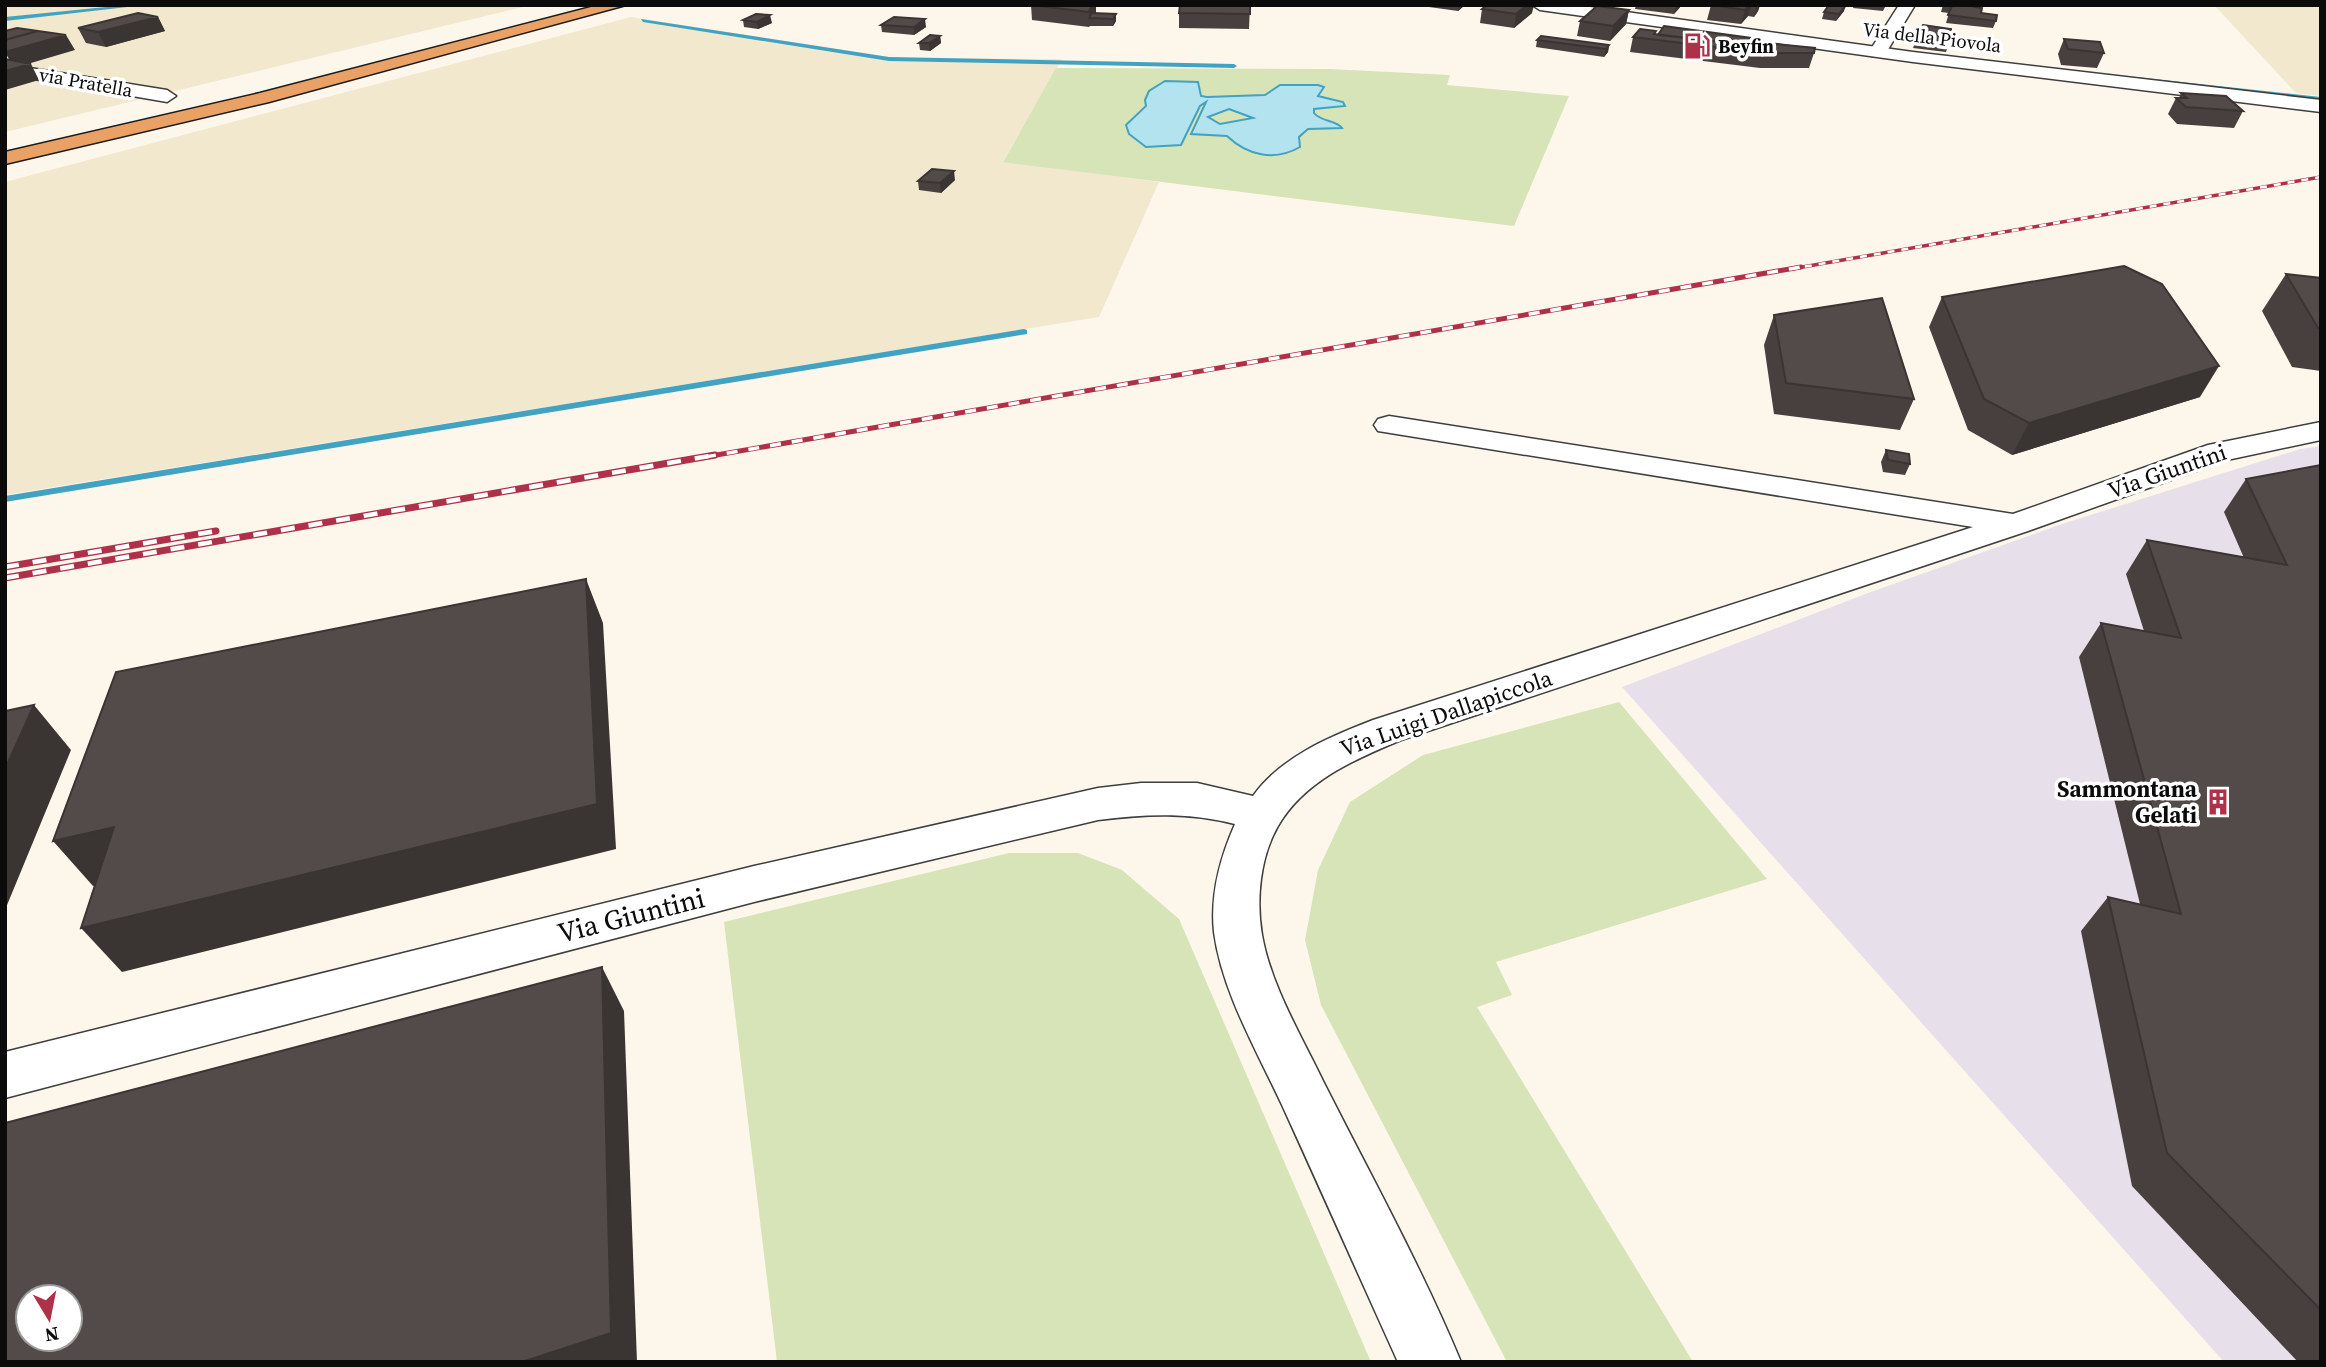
<svg xmlns="http://www.w3.org/2000/svg" width="2326" height="1367" font-family="'Source Serif 4',serif">
  <style>
    .industrial { fill: #e7e0ea }
    .farmland { fill: #f1e8ce }
    .green { fill: #d6e4b8 }
    .water { fill: #b4e3f0; stroke: #42a2c1; stroke-width: 2; fill-rule: evenodd }
    .lines { fill: none; stroke-linecap: round; stroke-linejoin: round }
    .stream { fill: #42a2c1; fill-rule: evenodd }
    .minor-casing { stroke: #3e3e3e; stroke-width: 3 }
    .tertiary-casing { stroke: #3e3e3e; stroke-width: 3 }
    .trunk-casing { stroke: #1c1c1c; stroke-width: 3 }
    .minor { fill: #fff; fill-rule: evenodd }
    .tertiary { fill: #fff; fill-rule: evenodd }
    .trunk { fill: #eaa166; fill-rule: evenodd }
    .rail-far2-casing { stroke: #af3049; stroke-width: 3.5 }
    .rail-far1-casing { stroke: #af3049; stroke-width: 5 }
    .rail-casing { stroke: #af3049; stroke-width: 7 }
    .rail-far2 { stroke: #fff; stroke-width: 2.5; stroke-dasharray: 7; stroke-linecap: butt }
    .rail-far1 { stroke: #fff; stroke-width: 3.5; stroke-dasharray: 11; stroke-linecap: butt }
    .rail { stroke: #fff; stroke-width: 4.5; stroke-dasharray: 14; stroke-linecap: butt }
    .wall { fill: #47403f }
    .shaded-wall { fill: #3a3433 }
    .building { fill: #534b49; stroke: #3a3433; stroke-width: 2; fill-rule: evenodd }
    .labels { text-anchor: middle; dominant-baseline: central; stroke-width: 7; stroke-linejoin: round; paint-order: stroke }
    .far-street-label { font-size: 19px; fill: #0b0b0b; stroke: #fff }
    .far-poi-label { font-size: 19px; font-weight: bold; fill: #0b0b0b; stroke: #fff; text-anchor: start }
    .street-label { font-size: 23px; fill: #0b0b0b; stroke: #fff }
    .poi-label { font-size: 23px; font-weight: bold; fill: #0b0b0b; stroke: #fff; text-anchor: end }
    .near-street-label { font-size: 28px; fill: #0b0b0b; stroke: #fff }
  </style>
  <rect width="100%" height="100%" fill="#fdf7eb"/>
  <path class="industrial" d="M2321,446V1362H2224L1622,687L1868,593L2062,524L2300,449Z"/>
  <path class="farmland" d="M5,5H531L5,132Z
    M2214,5H2321V96L2296,93Z
    M631,17L895,58L1062,59L1003,161L1159,182L1099,317L5,495V182Z"/>
  <path class="green" d="M1056,68L1329,69L1450,75L1447,85L1569,96L1514,226L1003,162Z
    M1619,702L1767,879L1496,962L1512,995L1477,1007L1693,1362H1507L1321,1005L1305,940L1318,870L1350,802L1423,755Z
    M1009,853H1078L1122,870L1179,919L1371,1362H777L724,922Z"/>
  <path class="water" d="M1165,81L1198,82L1201,96L1207,97L1265,95L1280,85H1318L1324,87L1318,96L1343,102L1345,106L1314,109V113C1321,122 1337,120 1342,128L1308,129L1299,137L1300,147C1274,162 1247,155 1227,136L1191,134L1206,102L1200,106L1181,145L1146,147L1129,134L1126,125L1146,106L1145,100L1149,91ZM1229,109L1253,118L1220,124L1208,117Z"/>
  <g class="lines">
    <path class="stream" d="M126,5H145L5,21V17Z
      M641,19L889,57L1234,64L1237,66L1234,68L889,61L643,22Z
      M2135,77L2321,97V101L2137,80Z
      M1024,329L1027,330V334L5,502V496Z"/>
    <g class="minor-casing">
      <path id="minor" d="M1899,5H1915L1884,56H1872L1869,52Z
        M5,64L167,90L176,96L167,102L5,74Z
        M1389,416L2013,514L2208,445L2321,422V440L2227,460L2028,531L1401,740C1355,759 1304,781 1278,826C1260,857 1256,900 1262,935C1271,986 1301,1035 1323,1081C1370,1174 1421,1266 1461,1362H1398C1359,1276 1321,1190 1282,1105C1257,1051 1222,992 1214,932C1210,894 1220,858 1235,824C1187,812 1147,814 1098,820L754,902L5,1098V1052L754,866L1098,788L1141,783H1197L1253,796C1281,757 1329,737 1373,720L1973,527L1378,431L1374,425L1378,419Z"/>
    </g>
    <g class="tertiary-casing">
      <path id="tertiary" d="M1532,5H1576L1913,52L2321,100V112L1913,62L1540,10Z"/>
    </g>
    <g class="trunk-casing">
      <path id="trunk" d="M599,5H626L269,102L5,164V152L260,93Z"/>
    </g>
    <use href="#minor" class="minor"/>
    <use href="#tertiary" class="tertiary"/>
    <use href="#trunk" class="trunk"/>
    <g class="rail-far2-casing">
      <path id="rail-far2" d="M1791,269L2321,177"/>
    </g>
    <g class="rail-far1-casing">
      <path id="rail-far1" d="M705,457L1801,267"/>
    </g>
    <g class="rail-casing">
      <path id="rail" d="M5,567L216,531
        M5,578L715,455"/>
    </g>
    <use href="#rail-far2" class="rail-far2"/>
    <use href="#rail-far1" class="rail-far1"/>
    <use href="#rail" class="rail"/>
  </g>
  <path class="wall" d="M1031,5H1096V13L1116,14V21L1113,26H1090L1089,27L1032,20Z
    M1250,5L1249,29L1179,28V13Z
    M1429,5H1465L1458,11L1429,7Z
    M1636,5H1682L1674,14L1635,9Z
    M1711,5H1760L1758,11L1754,17L1748,16L1741,24L1707,20Z
    M1854,5H1886L1883,11L1853,8Z
    M1943,5H1975L1974,7L1981,13L1996,21L1993,28L1946,23L1949,13L1941,12Z
    M1482,9L1532,13L1514,28L1480,23Z
    M1629,10L1626,24L1610,41L1577,36L1580,21Z
    M1844,11L1836,21L1822,19L1824,12Z
    M158,17L165,31L106,47L86,43L78,28Z
    M743,20L772,23L758,29L744,27Z
    M881,25L926,27L914,35L882,32Z
    M1919,33L1951,37L1946,52L1913,48Z
    M1656,34L1765,47L1814,53L1809,68H1760L1630,52L1633,37Z
    M940,36L941,43L930,51L920,50L919,43Z
    M2064,39L2104,53L2097,68L2061,65L2058,54Z
    M1537,40L1609,45L1608,52L1604,57L1536,47Z
    M2181,93L2243,111L2234,128L2177,124L2168,114L2176,98H2179Z
    M955,180L941,193L919,190L918,181Z
    M2286,274L2321,278V371L2292,367L2262,311Z
    M1942,297L2200,397L2012,455L1968,430L1929,327Z
    M1774,315L1914,399L1900,430L1774,414L1764,345Z
    M1886,450L1910,464L1905,475L1883,472L1881,462Z
    M2321,465V1362H2298L2132,1186L2081,931L2108,897L2140,904L2079,657L2101,623L2144,631L2126,574L2147,540L2244,558L2224,512L2246,479Z"/>
  <path class="shaded-wall" d="M1092,5H1096V13L1093,18H1089V27V12Z
    M1459,5H1465L1458,11Z
    M1527,5H1534L1532,13L1514,28L1516,14Z
    M1678,5H1682L1674,14L1676,7Z
    M1748,5H1751L1748,16L1741,24L1745,10Z
    M1757,5H1760L1758,11L1754,17Z
    M1846,5L1844,11L1836,21L1839,14Z
    M1629,10L1626,24L1610,41L1613,26Z
    M1116,14V21L1113,26V19Z
    M770,15L772,23L758,29L757,22Z
    M158,17L165,31L106,47L98,32Z
    M925,19L926,27L914,35V27Z
    M66,35L75,50L14,68L5,52Z
    M940,36L941,43L930,51L929,43Z
    M1609,45L1608,52L1604,57L1606,49Z
    M31,64L39,80L5,90V71Z
    M954,171L955,180L941,193L940,183Z
    M2219,366L2200,397L2012,455L2029,423Z
    M586,579L603,623L616,849L122,972L81,928Z
    M34,705L71,750L5,910V769Z
    M114,827L151,872L93,886L53,841Z
    M602,967L624,1011L637,1362H522Z"/>
  <path class="building" d="M1031,5H1092L1089,12Z
    M1180,5H1250V14L1179,13Z
    M1487,5H1527L1516,14L1482,9Z
    M1712,5H1748L1745,10Z
    M1829,5H1846L1839,14L1824,12Z
    M1948,5H1975L1974,7L1982,8L1981,13L1997,15L1996,21L1948,15L1952,6Z
    M1597,6L1629,10L1613,26L1580,21Z
    M138,13L158,17L98,32L78,28Z
    M1092,13L1116,14L1113,19L1089,18Z
    M756,14L770,15L757,22L743,20Z
    M894,17L925,19L914,27L881,25Z
    M1923,25L1951,29V37L1919,33Z
    M1664,26L1752,38L1747,45L1658,35Z
    M17,28L38,31L8,39H5V31Z
    M1640,29L1656,31L1654,34L1765,47L1767,43L1815,48L1814,53H1764L1633,37Z
    M38,31L66,35L5,52V40Z
    M930,35L940,36L929,43H919Z
    M1541,36L1609,45L1606,49L1537,40Z
    M2064,39L2100,42L2104,53L2068,49Z
    M5,59L31,64L5,71Z
    M2181,93L2226,96L2243,111L2186,107L2176,98H2187Z
    M932,169L954,171L940,183L918,181Z
    M2124,266L2162,284L2219,366L2029,423L1984,399L1942,297Z
    M2286,274L2321,278V329L2318,328Z
    M1882,298L1914,399L1786,383L1774,315Z
    M1886,450L1909,454L1910,464L1888,460Z
    M2321,465V1310L2167,1153L2108,897L2181,914L2101,623L2181,638L2147,540L2287,565L2246,479Z
    M586,579L597,804L81,928L114,827L53,841L116,672Z
    M34,705L5,769V711Z
    M602,967L611,1333L522,1362H5V1123ZM28,1297H70V1339H28Z"/>
  <defs>
    <g id="fuel-bare" transform="scale(2.1)"><path d="M-5.5-6h7V0h2V4h1.3V-2.5L3-4.5l.8-.8L6-3V5H2.5V1h-1V6h-7ZM-4.2-4.7v3.2H.2V-4.7Z" fill="#af3049" stroke="#fff" stroke-width="2.5" paint-order="stroke"/></g>
    <g id="building-bare" transform="scale(2.1)"><path d="M-4-6H4V6H1V3H-1V6H-4ZM-2.5-4.3h1.7v1.8h-1.7ZM.8-4.3h1.7v1.8H.8ZM-2.5-1h1.7V.8h-1.7ZM.8-1h1.7V.8H.8Z" fill="#af3049" stroke="#fff" stroke-width="2.5" paint-order="stroke"/></g>
  </defs>
  <g fill-rule="evenodd">
    <use href="#fuel-bare" x="1697" y="46"/>
    <use href="#building-bare" x="2218" y="802"/>
  </g>
  <g class="labels">
    <g class="far-street-label">
      <text transform="translate(1932 37) rotate(7)">Via della Piovola</text>
      <text transform="translate(86 82) rotate(10)">via Pratella</text>
    </g>
    <g class="far-poi-label">
      <text x="1718" y="46">Beyfin</text>
    </g>
    <g class="street-label">
      <text transform="translate(2167 471) rotate(-19)">Via Giuntini</text>
      <text transform="translate(1446 713) rotate(-19)">Via Luigi Dallapiccola</text>
    </g>
    <g class="poi-label">
      <text x="2197" y="789">Sammontana<tspan x="2197" dy="26">Gelati</tspan></text>
    </g>
    <g class="near-street-label">
      <text transform="translate(631 915) rotate(-14)">Via Giuntini</text>
    </g>
  </g>
  <rect width="2326" height="1367" fill="none" stroke="#0b0b0b" stroke-width="14"/>
  <g transform="translate(49 1318) rotate(170)"><circle r="33" fill="#ffffff" stroke="#9d9d9d" stroke-width="2"/>
  <path d="M0-5L12 26L0 18L-12 26Z" fill="#af3049"/>
  <text y="-10" font-size="19" font-weight="bold" text-anchor="middle" fill="#0b0b0b">N</text>
  </g>
</svg>
